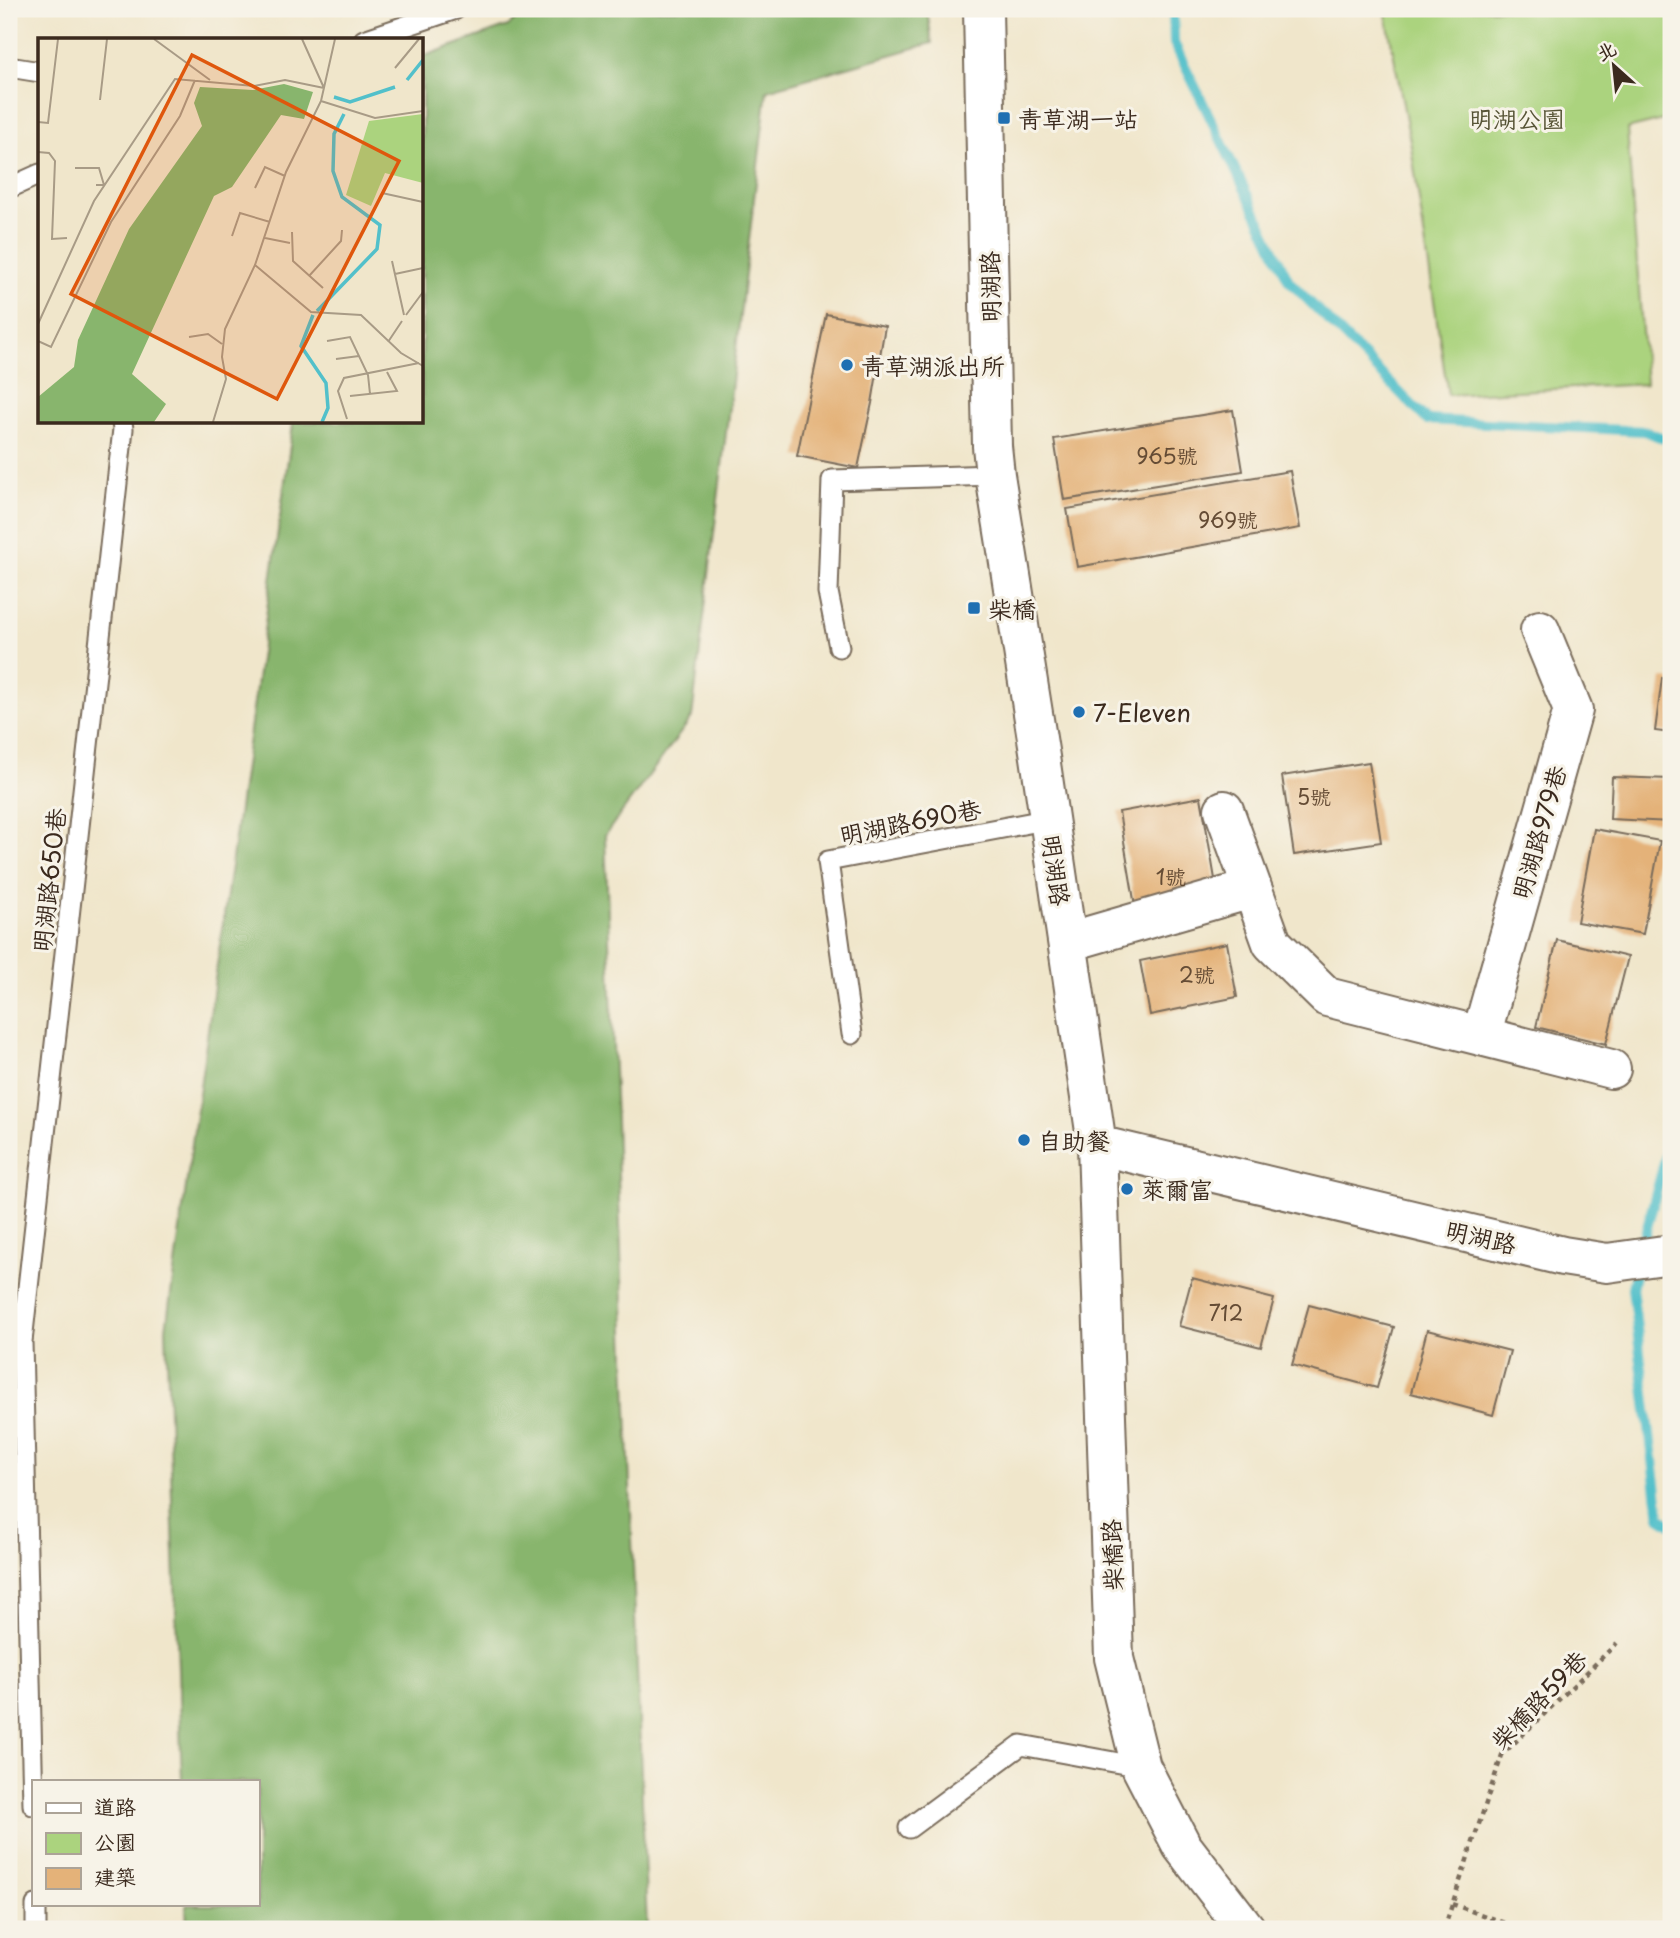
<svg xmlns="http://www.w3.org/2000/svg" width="1680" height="1938" font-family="'Playpen Sans','LXGW WenKai TC',sans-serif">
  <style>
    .green { fill: #abd37e; stroke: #737e4e; stroke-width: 2 }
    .forest { fill: #88b56d; stroke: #627046; stroke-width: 2 }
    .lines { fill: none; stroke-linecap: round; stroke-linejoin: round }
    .stream { stroke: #52c0ca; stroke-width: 10 }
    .building { fill: #e4b279 }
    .service-casing { stroke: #7a6c5b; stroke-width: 23 }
    .minor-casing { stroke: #7a6c5b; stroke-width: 42 }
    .tertiary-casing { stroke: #7a6c5b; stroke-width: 42 }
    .secondary-casing { stroke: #7a6c5b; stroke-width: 42 }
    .path { stroke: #7a6c5b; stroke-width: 4.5; stroke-dasharray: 5 5; stroke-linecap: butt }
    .service { stroke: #fff; stroke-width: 19 }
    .minor { stroke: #fff; stroke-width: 38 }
    .tertiary { stroke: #fff; stroke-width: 38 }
    .secondary { stroke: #fff; stroke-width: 38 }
    .poi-dot { fill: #1f6fb2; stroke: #f7f3e8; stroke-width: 2.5 }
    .labels { text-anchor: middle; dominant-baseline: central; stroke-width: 6; stroke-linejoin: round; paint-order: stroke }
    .number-label { font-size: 21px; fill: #654c35 }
    .poi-label { font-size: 24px; fill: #3b2a1e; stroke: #f7f3e8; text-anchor: start }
    .park-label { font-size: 24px; fill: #575436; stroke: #f7f3e8 }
    .street-label { font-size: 24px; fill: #3b2a1e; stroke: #f7f3e8 }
    .inset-river { fill: none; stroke: #52c0ca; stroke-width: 3.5 }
    .inset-road { fill: none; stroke: #a89b86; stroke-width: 2 }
    .view { fill: #df570d; fill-opacity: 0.15; stroke: #df570d; stroke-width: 3.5 }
    .inset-edge { fill: none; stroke: #3b2a1e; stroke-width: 3.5 }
  </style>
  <rect width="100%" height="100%" fill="#f7f3e8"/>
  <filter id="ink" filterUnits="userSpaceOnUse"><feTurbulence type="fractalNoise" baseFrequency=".0143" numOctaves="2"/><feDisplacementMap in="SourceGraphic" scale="14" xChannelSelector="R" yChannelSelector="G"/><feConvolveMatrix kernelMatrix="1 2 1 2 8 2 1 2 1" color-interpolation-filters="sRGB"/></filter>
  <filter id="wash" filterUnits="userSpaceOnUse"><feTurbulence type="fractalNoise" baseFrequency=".00686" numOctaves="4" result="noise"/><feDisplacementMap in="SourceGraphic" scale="28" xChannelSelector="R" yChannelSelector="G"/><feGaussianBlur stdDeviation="1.57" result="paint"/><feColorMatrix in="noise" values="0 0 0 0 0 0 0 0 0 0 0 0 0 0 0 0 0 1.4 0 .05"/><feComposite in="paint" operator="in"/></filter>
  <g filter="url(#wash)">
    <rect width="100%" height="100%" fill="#f0e6cb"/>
    <path class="green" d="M1385,9H1671V118L1627,129L1646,384L1448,395L1411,146Z"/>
    <path class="forest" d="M529,9H927L932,43L767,90L692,717L605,835L647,1929H187L186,1905H257V1782H182L166,1329L293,424L291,422H422V57L508,26Z"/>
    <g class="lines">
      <path class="stream" d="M1173,9L1174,43L1289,281L1427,420L1644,431L1671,441
        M1641,1250L1671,1136
        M1637,1266L1632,1288L1660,1517L1671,1524"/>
    </g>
    <g id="blocks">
      <path class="building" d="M826,314L885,326L872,403L858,468L797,456Z
        M1233,410L1243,471L1064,500L1054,439Z
        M1290,471L1300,528L1077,567L1067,509Z
        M1662,678L1671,680V733L1655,731Z
        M1369,762L1381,842L1294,855L1282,776Z
        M1612,777L1671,779V822L1610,819Z
        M1201,797L1217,891L1135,906L1119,812Z
        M1594,829L1660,841L1643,934L1577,922Z
        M1557,940L1628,957L1606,1044L1536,1027Z
        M1227,943L1237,997L1150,1015L1140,961Z
        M1192,1278L1274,1299L1261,1347L1179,1326Z
        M1309,1305L1394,1327L1377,1388L1292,1365Z
        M1427,1330L1510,1351L1493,1415L1411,1393Z"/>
    </g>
  </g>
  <g filter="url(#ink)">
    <use href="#blocks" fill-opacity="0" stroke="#7a6c5b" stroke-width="2"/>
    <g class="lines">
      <g class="service-casing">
        <path id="service" d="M364,40L456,9
          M9,67L40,72
          M9,188L40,174
          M839,647L828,592L832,480L995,475
          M852,1034L828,861L1050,819
          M33,1805L22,1342L123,429L122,422
          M909,1828L1021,1745L1141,1767
          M36,1905V1929"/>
      </g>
      <g class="minor-casing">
        <path id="minor" d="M1224,810L1272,943L1327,997L1611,1069
          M1068,942L1251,889
          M1481,1036L1573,710L1540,630"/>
      </g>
      <g class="tertiary-casing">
        <path id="tertiary" d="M1097,1145L1563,1256L1607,1263L1671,1254"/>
      </g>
      <g class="secondary-casing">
        <path id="secondary" d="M983,9L992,446L995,475L1040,757L1097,1145L1114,1658L1141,1767L1182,1846L1246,1929"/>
      </g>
      <path class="path" d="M1452,1904L1521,1929
        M1444,1929L1502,1755L1617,1643"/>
      <use href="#service" class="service"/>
      <use href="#minor" class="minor"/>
      <use href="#tertiary" class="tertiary"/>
      <use href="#secondary" class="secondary"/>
    </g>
  </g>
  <g class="poi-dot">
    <rect x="997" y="111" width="14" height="14" rx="3.5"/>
    <circle cx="847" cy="365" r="7"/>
    <rect x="967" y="601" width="14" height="14" rx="3.5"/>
    <circle cx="1079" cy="712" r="7"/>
    <circle cx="1024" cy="1140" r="7"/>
    <circle cx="1127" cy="1189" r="7"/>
  </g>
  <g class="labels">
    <g class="number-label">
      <text x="1167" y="455">965號</text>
      <text x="1228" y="519">969號</text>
      <text x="1314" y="796">5號</text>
      <text x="1171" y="876">1號</text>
      <text x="1197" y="974">2號</text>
      <text x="1226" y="1312">712</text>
    </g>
    <g class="poi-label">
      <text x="1018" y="118">青草湖一站</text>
      <text x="861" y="365">青草湖派出所</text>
      <text x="988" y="608">柴橋</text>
      <text x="1093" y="712">7-Eleven</text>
      <text x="1038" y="1140">自助餐</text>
      <text x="1141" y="1189">萊爾富</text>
    </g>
    <g class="park-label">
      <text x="1517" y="118">明湖公園</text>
    </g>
    <g class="street-label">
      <text transform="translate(989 287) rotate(-91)">明湖路</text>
      <text transform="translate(910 821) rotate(-11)">明湖路690巷</text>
      <text transform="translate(1538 832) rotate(-74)">明湖路979巷</text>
      <text transform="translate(1057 870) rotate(82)">明湖路</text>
      <text transform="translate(48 880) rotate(-84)">明湖路650巷</text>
      <text transform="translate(1481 1236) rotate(13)">明湖路</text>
      <text transform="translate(1111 1555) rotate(-92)">柴橋路</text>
      <text transform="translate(1538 1699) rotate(-46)">柴橋路59巷</text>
    </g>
  </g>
  <g transform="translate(38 38)">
    <rect width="385" height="385" fill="#f0e6cb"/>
    <path d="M385,76V145L347,135L333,168L308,157L331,83Z" fill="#abd37e"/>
    <path d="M246,46L275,54L266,81L243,77L194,149L176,158L94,336L128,366L116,384H0V359L36,329L40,302L91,191L164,88L156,65L162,49L215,52Z" fill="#88b56d"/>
    <path class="inset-river" d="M369,42L385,22M296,59L312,64L357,49M279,273L339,211L342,187L304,159L295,133L296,96L306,76M275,277L263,308L288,345L290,370L284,384"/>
    <path class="inset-road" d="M116,1L172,42M264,1L286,50M357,30L381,1M62,62L69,1M283,63L337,80L385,73M0,84L10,85L20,1M0,114L11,115L17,123L14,201L29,200M37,130H61L66,147H58M217,150L227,129L247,138M344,155L385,164M254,194L255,223L285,250M194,198L202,175L232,184M227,200L252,205M354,223L366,277M217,227L273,274L323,277L363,315L385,328M357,236L385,230M271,238L303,203L304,192M368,277L385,254M0,286L56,163L137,41L216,48L247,42L286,50M151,299L170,296L184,306M0,303L13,309L73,184L142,78L157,42M289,303L312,299L330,337L332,356M350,304L364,283M298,321L321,318M312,358L359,353L349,334M309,381L300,353L306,340L381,325M175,384L188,341L184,319L187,291L217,227L248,134L283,63L297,1"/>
    <path class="view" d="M154,17L361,123L239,361L33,256Z"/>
    <rect width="385" height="385" class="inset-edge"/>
  </g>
  <rect width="1680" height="1938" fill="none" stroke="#f7f3e8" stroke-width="35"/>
  <rect x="32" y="1780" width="228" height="126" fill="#f7f3e8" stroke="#aca397" stroke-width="2"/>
  <rect x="46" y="1803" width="35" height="10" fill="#ffffff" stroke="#aca397" stroke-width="2"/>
  <text x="94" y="1815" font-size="21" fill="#3b2a1e">道路</text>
  <rect x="46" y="1833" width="35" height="21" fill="#abd37e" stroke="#aca397" stroke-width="2"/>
  <text x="94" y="1850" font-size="21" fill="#3b2a1e">公園</text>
  <rect x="46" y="1868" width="35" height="21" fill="#e4b279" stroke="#aca397" stroke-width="2"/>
  <text x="94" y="1885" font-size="21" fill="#3b2a1e">建築</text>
  <g transform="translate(1614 66) rotate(333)" stroke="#f7f3e8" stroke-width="5" paint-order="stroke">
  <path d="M0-5L12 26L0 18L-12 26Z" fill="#3b2a1e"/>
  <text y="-10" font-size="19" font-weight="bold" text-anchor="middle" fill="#3b2a1e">北</text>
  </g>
</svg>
